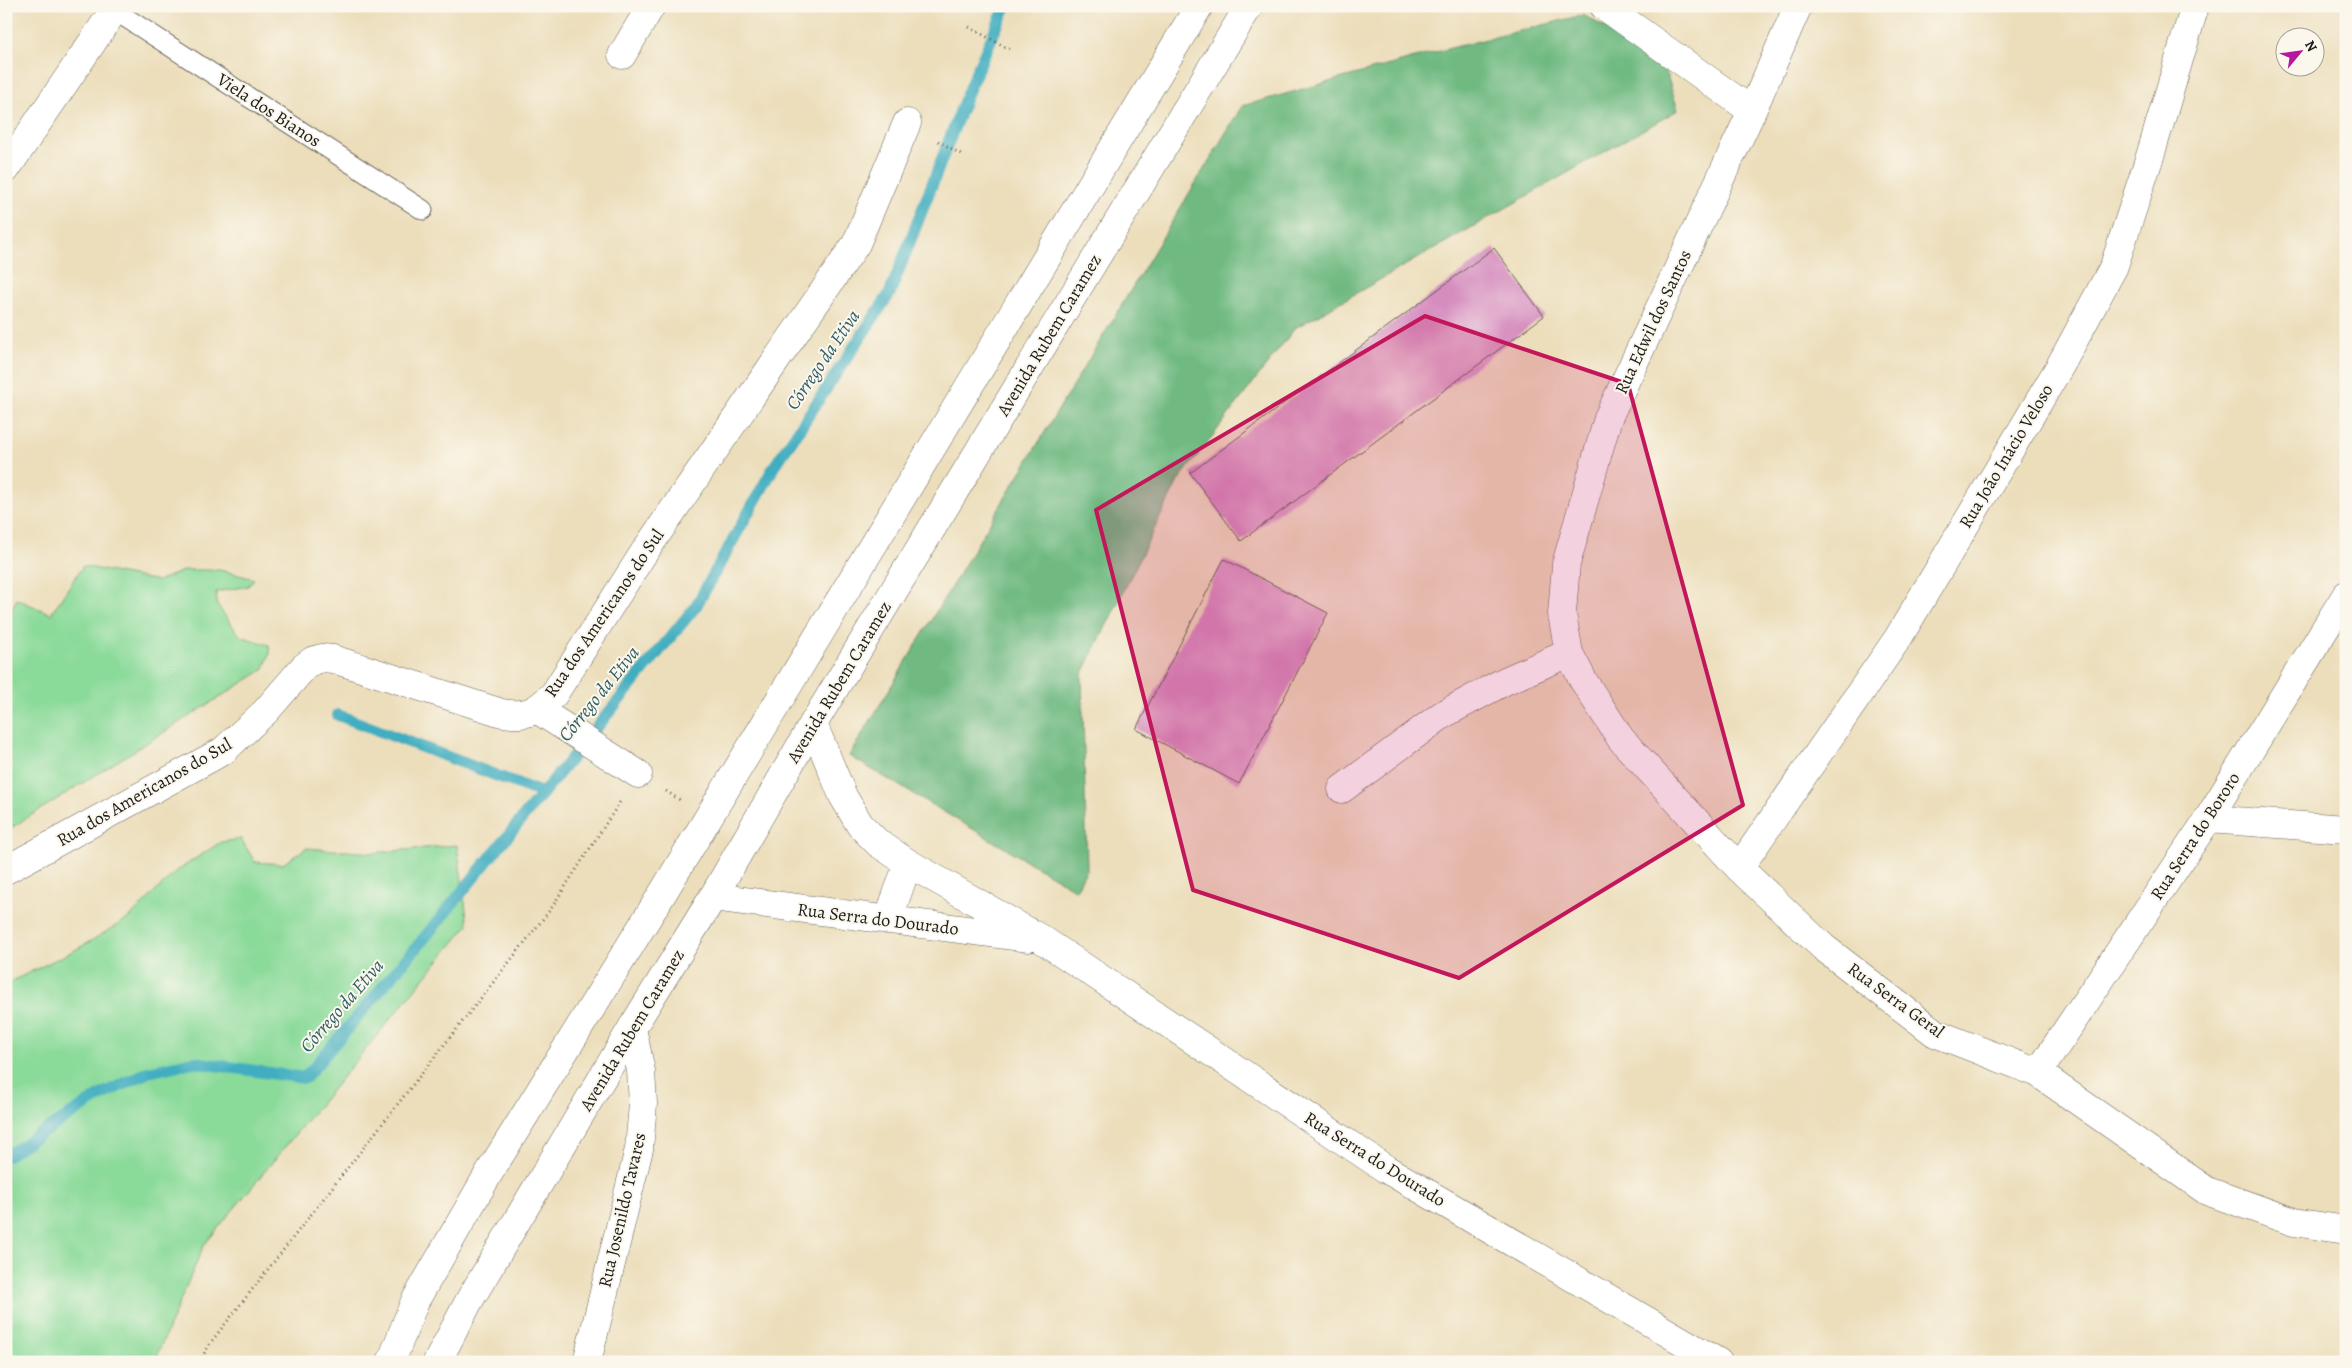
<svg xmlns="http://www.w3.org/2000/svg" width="2352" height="1368" font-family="Alegreya,serif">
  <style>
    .green { fill: #8ada9a; stroke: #537b5b }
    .forest { fill: #6fba82; stroke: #466b4f }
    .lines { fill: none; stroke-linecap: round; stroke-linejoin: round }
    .stream { stroke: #41adc0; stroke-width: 12 }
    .building { fill: #d58cbf }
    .service-casing { stroke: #656054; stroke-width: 21 }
    .pedestrian-casing { stroke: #656054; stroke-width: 29 }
    .minor-casing { stroke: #656054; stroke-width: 29 }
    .trunk-casing { stroke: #656054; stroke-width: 29 }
    .path { stroke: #656054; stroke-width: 3; stroke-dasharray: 1 4; stroke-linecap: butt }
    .service { stroke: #fff; stroke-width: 19 }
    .pedestrian { stroke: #fff; stroke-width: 28 }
    .minor { stroke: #fff; stroke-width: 28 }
    .trunk { stroke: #fff; stroke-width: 28 }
    .marked { fill: #c2185b; fill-opacity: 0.2; stroke: #c2185b; stroke-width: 4; stroke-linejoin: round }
    .labels { text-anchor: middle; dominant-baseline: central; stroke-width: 4; stroke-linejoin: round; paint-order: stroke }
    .street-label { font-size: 18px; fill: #1c1c1c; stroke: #fbf7ec }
    .water-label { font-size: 19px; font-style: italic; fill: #2d5d66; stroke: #fbf7ec }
  </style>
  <rect width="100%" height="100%" fill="#fbf7ec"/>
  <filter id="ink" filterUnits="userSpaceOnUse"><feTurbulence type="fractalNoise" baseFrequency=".02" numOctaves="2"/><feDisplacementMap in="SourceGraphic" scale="10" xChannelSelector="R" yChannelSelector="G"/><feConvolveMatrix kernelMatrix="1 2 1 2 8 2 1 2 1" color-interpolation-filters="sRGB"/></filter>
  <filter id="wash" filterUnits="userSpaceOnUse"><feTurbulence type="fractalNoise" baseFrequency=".0096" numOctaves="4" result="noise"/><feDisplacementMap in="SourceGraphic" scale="20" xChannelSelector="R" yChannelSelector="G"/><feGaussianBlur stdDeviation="1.12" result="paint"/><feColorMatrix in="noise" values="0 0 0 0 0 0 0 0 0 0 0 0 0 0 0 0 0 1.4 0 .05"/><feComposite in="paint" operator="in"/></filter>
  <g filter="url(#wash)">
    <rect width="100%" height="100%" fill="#ecdebb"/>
    <path class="green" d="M83,566L158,581L185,570H220L254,579L248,586L216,592L217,605L240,636L269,645L270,654L263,670L6,831V618L17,599L51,614Z
      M241,839L255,862L283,864L306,848L373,853L457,845L468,925L204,1245L154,1362H6V984L79,948L129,918L175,872L221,842Z"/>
    <path class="forest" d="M1583,15L1662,59L1678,110L1295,328L1178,481L1082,675L1087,869L1076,890L849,756L1242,106L1451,48Z"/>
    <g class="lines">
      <path class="stream" d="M338,715L542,793
        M6,1156L101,1095L148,1072L193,1062L305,1078L421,942L696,606L774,467L890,293L971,84L1006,6"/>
    </g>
    <g id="blocks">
      <path class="building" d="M1494,248L1544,316L1241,541L1190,473Z
        M1224,559L1328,613L1239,784L1136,729Z"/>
    </g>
  </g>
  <g filter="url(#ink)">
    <use href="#blocks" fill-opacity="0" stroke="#656054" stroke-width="1"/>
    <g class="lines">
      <g class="service-casing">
        <path id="service" d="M114,10L423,210"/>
      </g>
      <g class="pedestrian-casing">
        <path id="pedestrian" d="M538,710L638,774"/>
      </g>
      <g class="minor-casing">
        <path id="minor" d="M1604,6L1752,111
          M1798,6L1752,111L1608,418L1566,564L1562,614L1569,653L1583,680L1621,739L1739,868L1823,947L1935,1033L2038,1073L2207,1191L2294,1222L2346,1230
          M622,55L651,6
          M6,169L117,6
          M813,724L843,796L860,825L878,843L908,863L1043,940L1386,1169L1718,1362
          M1342,789L1442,715L1505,681L1569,653
          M2208,819L2346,829
          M1739,868L1898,638L2060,366L2114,266L2151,153L2195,6
          M6,870L223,751L266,711L304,667L312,661L322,658L333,659L502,713C528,717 535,712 554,694L643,554L856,244L907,123
          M713,897L1029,938
          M888,920L908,863
          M2038,1073L2208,819L2346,595
          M587,1362L639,1149L643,1104L641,1071L632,1028"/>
      </g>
      <g class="trunk-casing">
        <path id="trunk" d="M391,1362L415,1301L489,1173L659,899L1199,6
          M437,1362L469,1301L632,1028L713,897L813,724L1249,6"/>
      </g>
      <path class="path" d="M969,27L1009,49
        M938,141L961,154
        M666,791L680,800
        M199,1362L211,1342L550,910L620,802"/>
      <use href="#service" class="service"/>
      <use href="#pedestrian" class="pedestrian"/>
      <use href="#minor" class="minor"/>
      <use href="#trunk" class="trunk"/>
    </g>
  </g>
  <path class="marked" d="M1425,316L1628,384L1743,805L1459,978L1193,890L1096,510Z"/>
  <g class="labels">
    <g class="street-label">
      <text transform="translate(269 110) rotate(33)">Viela dos Bianos</text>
      <text transform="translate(1653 322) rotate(-65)">Rua Edwil dos Santos</text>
      <text transform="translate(1049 335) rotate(-59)">Avenida Rubem Caramez</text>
      <text transform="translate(2006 456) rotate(-59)">Rua João Inácio Veloso</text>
      <text transform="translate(604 613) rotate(-56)">Rua dos Americanos do Sul</text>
      <text transform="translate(839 682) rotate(-59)">Avenida Rubem Caramez</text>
      <text transform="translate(144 792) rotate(-30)">Rua dos Americanos do Sul</text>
      <text transform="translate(2195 836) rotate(-57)">Rua Serra do Bororo</text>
      <text transform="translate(878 919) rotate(7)">Rua Serra do Dourado</text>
      <text transform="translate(1896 1000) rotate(36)">Rua Serra Geral</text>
      <text transform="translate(632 1030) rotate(-59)">Avenida Rubem Caramez</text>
      <text transform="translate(1375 1159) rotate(32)">Rua Serra do Dourado</text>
      <text transform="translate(622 1210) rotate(-77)">Rua Josenildo Tavares</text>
    </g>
    <g class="water-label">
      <text transform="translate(823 360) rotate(-56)">Córrego da Etiva</text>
      <text transform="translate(599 694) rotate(-51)">Córrego da Etiva</text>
      <text transform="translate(342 1006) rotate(-49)">Córrego da Etiva</text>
    </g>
  </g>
  <rect width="2352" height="1368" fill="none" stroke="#fbf7ec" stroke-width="25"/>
  <g transform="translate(2300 52) rotate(61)"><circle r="24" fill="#fbf7ec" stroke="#a29f99"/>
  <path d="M0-4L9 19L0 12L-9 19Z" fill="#b5179e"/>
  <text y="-8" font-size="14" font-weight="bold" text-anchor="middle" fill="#1c1c1c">N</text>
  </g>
</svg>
